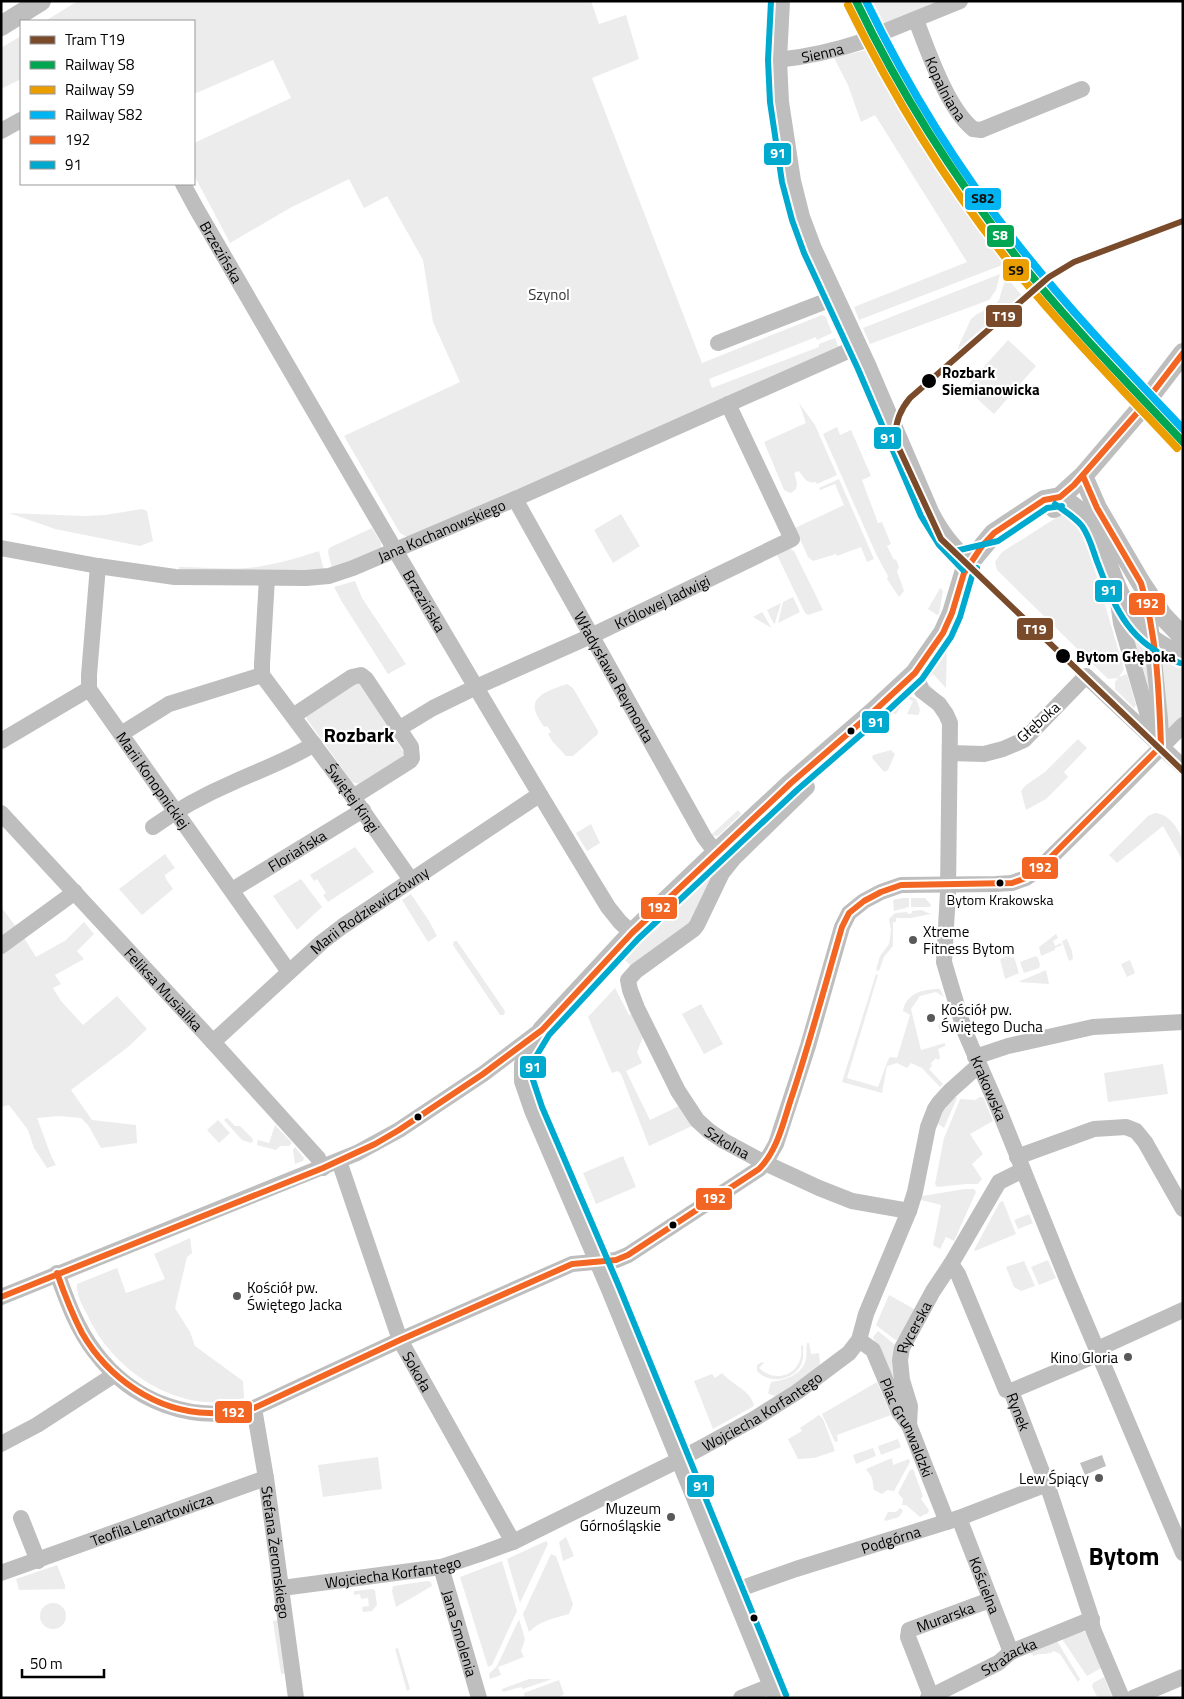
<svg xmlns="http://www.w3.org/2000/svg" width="1184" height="1699" font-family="'Titillium Web',sans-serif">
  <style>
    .green { fill: #ececec }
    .water { fill: #bfbfbf }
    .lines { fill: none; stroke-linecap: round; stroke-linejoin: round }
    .minor { stroke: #bebebe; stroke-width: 16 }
    .major { stroke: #bebebe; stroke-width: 20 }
    .bus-1-casing { stroke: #fff; stroke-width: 10 }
    .bus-2-casing { stroke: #fff; stroke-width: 10 }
    .bus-1 { stroke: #f26522; stroke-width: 6 }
    .bus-2 { stroke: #00a9ce; stroke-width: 6 }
    .rail-1-casing { stroke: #fff; stroke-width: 11 }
    .rail-2-casing { stroke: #fff; stroke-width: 11 }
    .rail-3-casing { stroke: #fff; stroke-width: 11 }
    .rail-1 { stroke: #00a651; stroke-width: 8 }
    .rail-2 { stroke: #eb9e00; stroke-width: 8 }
    .rail-3 { stroke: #00b5f2; stroke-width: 8 }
    .tram-1-casing { stroke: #fff; stroke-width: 10 }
    .tram-1 { stroke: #7a4b2a; stroke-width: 6 }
    .stop-dot { fill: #000; stroke: #fff; stroke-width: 2 }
    .poi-dot { fill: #595959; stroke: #fff; stroke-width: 2 }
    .labels { text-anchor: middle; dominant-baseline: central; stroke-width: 4.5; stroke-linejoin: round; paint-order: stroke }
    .bus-label { font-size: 14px; fill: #000; stroke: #fff }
    .street-label { font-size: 15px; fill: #000; stroke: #fff }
    .park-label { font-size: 15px; fill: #333; stroke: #fff }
    .stop-label { font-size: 15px; font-weight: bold; fill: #000; stroke: #fff; text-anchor: start }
    .poi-label { font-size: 15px; fill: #000; stroke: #fff; text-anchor: start }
    .district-label { font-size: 20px; font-weight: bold; fill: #000; stroke: #fff }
    .town-label { font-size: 25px; font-weight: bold; fill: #000; stroke: #fff }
    .line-badge { stroke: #fff; stroke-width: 2 }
    .badge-label { font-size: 14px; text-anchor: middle; font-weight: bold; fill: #fff }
    .pale-badge-label { font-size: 14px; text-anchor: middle; font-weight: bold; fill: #111 }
  </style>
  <rect width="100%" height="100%" fill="#fff"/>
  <path class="green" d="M78,1H591L599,24L626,15L639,59L592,78L702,363L822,315L826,317L832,333L817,340L816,337L709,379L712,388L819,347V344L835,338L840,351L409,538L400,533L344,436L460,382L433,322L423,260L387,196L364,208L349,179L290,208L230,243L194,175V143L291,98L273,60L194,94V21H45Z
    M841,1H851L867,34L859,38Z
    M873,1H942L885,25Z
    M21,36V79L1,89V48Z
    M870,49L923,139L971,209L1010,262L859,320L854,307L967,262L875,115L861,122L848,85L834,58Z
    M1000,274L996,290L989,300L870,344L863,328Z
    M1006,276L1022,296L960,351L958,349L959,345L971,319L977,314L994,306L999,300Z
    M1008,340L1036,366L994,414L965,388Z
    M799,403L815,425L837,475L817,484L816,482C807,484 804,478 799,471L794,473C797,482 800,489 790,493L784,490L764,442L806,423Z
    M837,427L840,435L851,430L871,476L862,480L878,523L882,522L891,544L887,546L894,560L896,559L899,567L897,571L904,591L899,597L887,579L888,576L877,556L823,434Z
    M839,479L874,559L867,562L861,547L837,556L836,554L813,561L808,557L795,528L844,505L835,484L820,490L819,488Z
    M142,509L147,511L153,541L140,546L55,529L9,513L84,516L105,515Z
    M621,514L640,546L613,563L594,530Z
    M1062,514L1069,516L1076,525L1087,544L1124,669L1119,677L1127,674L1136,705L1134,708L1115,689V682L1118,678L1108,679L997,570L995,562L1002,552Z
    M372,528L381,543V549L332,569L328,552L329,548Z
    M789,548L794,551L823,610L808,615L805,613L777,555Z
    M319,551L324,571H179V567C206,567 235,571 262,566C281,563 300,557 319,551Z
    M355,581L362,598L406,664L388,674L342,602L334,587Z
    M940,588L943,591L939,614L937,615L928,609Z
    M793,597L800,612L778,623L783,602Z
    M781,603L775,623L774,624L767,610Z
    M762,612L771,627H770L753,617Z
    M1127,623L1148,642L1155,709Z
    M945,646L947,647L946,688L933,674L926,681L937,693L930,691L925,677Z
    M1158,650L1183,660V721L1169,732Z
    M358,682L361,684L404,753L403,756L360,784L352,782L306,718L308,715Z
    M567,684L573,688L598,731V734L573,756H566L552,741L548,734L551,732L547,726L544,727C541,722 536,715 535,710C531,694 556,688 567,684Z
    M908,695L916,699C918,704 922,710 918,715L907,714L913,701L906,698L896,714L890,713L857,741L854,740L902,696Z
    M1078,739L1087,748L1064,772L1068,777L1046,799L1026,810L1021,791L1026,785L1045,772Z
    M891,750L895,754L888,770L884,772L872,758L873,755Z
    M738,810L741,814L719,835L717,836L711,835Z
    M1155,813C1168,814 1179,827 1182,841C1184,847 1183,855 1183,861L1163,826L1117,863L1109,855L1148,816Z
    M591,824L600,843L587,851L576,833Z
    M355,847L374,872L328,902L323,895L326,893L317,879L314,881L310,875Z
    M165,854L175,868L165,875L166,879L173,889L142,915L119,889Z
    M712,870L717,876L691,923L632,967L623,958Z
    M301,879L322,907L297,930L273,896Z
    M411,894L429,921L437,936L428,942L402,900Z
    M903,898H909V907L894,911L893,900Z
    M911,898H925L931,905L930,907H911Z
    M1,907L21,933L36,957L66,940L84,922L94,934L77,951L84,959L55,975L61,984L53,988L61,1001L83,1025L117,996L147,1029L128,1047L71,1090L92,1120L136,1125L137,1143L101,1148L88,1125L81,1118L59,1116L37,1118L52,1158L56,1165L47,1168L34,1148L28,1130L9,1105L1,1107Z
    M921,910L931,914L911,918H896V922H893V946L884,957L879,971L876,970L880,956L889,944L891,930L889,919L895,913L907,912L908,914L912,913V911Z
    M1056,934L1058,938L1053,941L1055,946L1061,943L1062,945L1055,948V950L1041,956L1039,947Z
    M1067,939L1072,951L1073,959L1069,961L1062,941Z
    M454,941H457L505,1011L504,1015H500L453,945Z
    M1009,955L1011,958L1014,957L1019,973L1005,979L1000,959Z
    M1036,956L1038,958L1040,965L1039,968L1024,973L1020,962Z
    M1130,960L1135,973L1127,977L1121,964Z
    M1046,970L1049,984L1018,982Z
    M876,974L878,975L847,1078L878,1087L888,1060L890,1057L897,1058L910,1015L903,1011C906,993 923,989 940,989L944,997L936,992L920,996L911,1009L921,1050L945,1043V1046L938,1049L940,1058L938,1060L936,1058L931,1063L932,1066L929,1069L943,1084L940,1087L922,1068L911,1063L907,1068L897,1063L887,1066L882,1093L842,1082Z
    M615,988L629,1015L633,1013L643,1037L637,1052L642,1063L626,1071L650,1120L679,1106L692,1126L649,1146L621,1074L618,1071L612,1073L588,1017Z
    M701,1004L723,1044L704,1054L682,1014Z
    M948,1014L953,1031L941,1035L938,1025Z
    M1163,1064L1168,1094L1108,1102L1104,1073Z
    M955,1096L957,1098L944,1128L935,1122Z
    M980,1097H983L993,1121L970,1134L983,1154L972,1164L982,1179L978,1184H966L937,1187L935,1184L944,1138L959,1102L960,1099L975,1100Z
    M227,1118L235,1126H240L253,1139L252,1143L242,1140L224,1120Z
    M218,1120L230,1133L219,1143L207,1130Z
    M275,1125L292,1143L289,1146H280L276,1150L257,1145L258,1140L269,1143Z
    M295,1147L304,1158L303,1161L295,1164L293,1150Z
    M623,1156L636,1187L596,1204L583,1173Z
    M965,1189H974L976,1192L954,1241L946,1237L940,1249L933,1245L941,1205L921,1200L922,1196Z
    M1003,1201L1016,1234L975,1251L974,1250L1000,1202Z
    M1029,1214L1033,1223L1018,1229L1014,1220Z
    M190,1238L192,1253L187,1257L175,1308L190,1332L195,1346L243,1381L244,1398C182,1417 113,1372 88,1316C83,1307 76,1295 77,1284L117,1268L126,1293L165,1279L154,1254Z
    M1048,1260L1056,1278L1039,1285L1031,1267Z
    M1024,1261L1035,1286L1021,1291L1014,1287L1006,1267Z
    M889,1295L916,1310L897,1340L894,1339L876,1325Z
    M878,1331L894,1344L897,1349L902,1402L873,1337Z
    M807,1343H809L811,1354L819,1353L820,1364L816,1371L776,1396L771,1395L768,1393L771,1382C786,1380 802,1375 806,1359C807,1354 806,1348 807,1343Z
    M803,1345C803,1352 804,1358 801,1365C793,1381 769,1384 757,1371V1365L762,1362L764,1363L759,1368C778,1386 805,1372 801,1346Z
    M722,1373C731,1384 752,1391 754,1406L713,1429L694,1381L712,1374L715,1378Z
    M877,1382L891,1415L837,1435L838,1441L835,1442L822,1414Z
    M819,1415L823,1419L835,1451L814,1458L798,1459L788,1439L802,1431L800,1428Z
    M898,1439L901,1447L881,1455L878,1446Z
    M873,1448L876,1456L856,1464L853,1455Z
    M378,1457L382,1489L323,1497L318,1465Z
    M892,1458L893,1465L909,1459L910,1462L894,1491L887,1490L882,1494L874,1490L872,1478L866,1469Z
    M913,1469L923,1496L921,1499L929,1510L928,1513L920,1517L906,1505H902L903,1499L898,1493L910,1470Z
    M900,1508L903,1511L899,1517L886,1521L884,1520L888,1512H896Z
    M566,1537L574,1556L563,1561L559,1542Z
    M546,1541L548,1544L520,1603L507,1559Z
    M551,1554L556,1556L573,1604L569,1614C555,1618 539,1621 529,1632L523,1614Z
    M502,1561L517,1611L492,1665L488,1667L460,1577Z
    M57,1565L65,1585V1589L19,1590L16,1579Z
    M428,1581L431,1582L432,1586L396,1607L392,1591L393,1586Z
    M373,1589L375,1591L377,1605L372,1611L363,1612L362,1607L369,1606L368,1598L361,1599L360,1594L354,1595V1591Z
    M40 1616a13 13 0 1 1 26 0a13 13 0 1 1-26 0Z
    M519,1619L525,1639L521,1651L524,1657L498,1667L501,1675L490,1679L489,1674L497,1666Z
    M278,1620L286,1673L281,1674L273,1621Z
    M1082,1630L1087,1634L1101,1668L1087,1676L1062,1639Z
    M1057,1641L1080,1679L1078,1682L1060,1654L1054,1651C1047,1656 1042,1652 1034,1656L1030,1652Z
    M398,1648L410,1689L407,1691L395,1649Z
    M1104,1677L1112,1696L1111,1698H1098L1092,1687L1093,1683Z
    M529,1679H552L523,1689L521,1687L503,1692L502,1689Z
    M559,1680L564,1694L558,1698H525L524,1693Z"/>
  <path class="water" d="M1102,1455L1106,1466L1085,1475L1080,1463Z"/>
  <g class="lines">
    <g class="minor">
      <path id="s1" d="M916,20C928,51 947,108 973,129L981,130L1082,89"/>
      <path d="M886,31L960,1"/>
      <path id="s2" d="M777,60C808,57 837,50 867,40"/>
      <path d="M1,131L21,120"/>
      <path id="s3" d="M183,184L196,208C332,442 467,676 608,907L620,922L632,933"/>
      <path d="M718,343L834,298"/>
      <path id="s4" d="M515,499L704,837L716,853"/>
      <path id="s5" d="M1,548L98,566L175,577L306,578L329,576L353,568L515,499L857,347"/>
      <path id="s6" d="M98,566L89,675V689L289,972"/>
      <path id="s7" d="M267,578L262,664V675L353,797L411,880"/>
      <path d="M1144,592L1150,621L1160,719L1161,737"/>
      <path d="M1117,595L1121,623L1149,719L1158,740"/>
      <path id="s8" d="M915,673L922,691L939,704L946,714L950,723L948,892L944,962L949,979L965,1032L999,1110L1067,1279L1183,1553"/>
      <path d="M293,716L352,677L361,675L366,679L411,747L412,758L410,761L353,797"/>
      <path id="s9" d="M400,728L433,708L476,687L591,636L792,539L728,404"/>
      <path d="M121,734L169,704L262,675"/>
      <path d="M1,741L89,689"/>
      <path d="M950,753L984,754L1003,749L1024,740L1086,676L1183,767"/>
      <path id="s10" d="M807,787L734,858L722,873L697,925L694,929L636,971L628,980L630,990L637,1008L678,1091L697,1120L709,1131L724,1141L765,1163L819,1188L852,1201L909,1211"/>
      <path id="s11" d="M1,813L213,1042L318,1158L323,1168"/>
      <path d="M153,827C178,809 206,794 234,782C260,770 289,760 314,744"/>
      <path id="s12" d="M232,890L363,810"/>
      <path d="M1,946L75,892"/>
      <path id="s13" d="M213,1042L322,942L343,926L539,795"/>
      <path d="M975,1057L1008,1046L1093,1027L1183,1022"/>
      <path d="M1017,1157L1094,1129L1126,1127L1136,1131L1145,1142L1183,1209"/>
      <path id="s14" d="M339,1161L400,1340L513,1542"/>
      <path d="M951,1264L958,1274L1006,1390L1011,1391"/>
      <path d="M57,1273C67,1301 77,1329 95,1352C132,1402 193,1425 254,1408L400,1340L572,1264L616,1260L628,1255L759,1169L765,1163L776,1144L808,1046L842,927L849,913L864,901L881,892L901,885L996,884L1012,883L1026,878L1039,869L1113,796L1183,725"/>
      <path d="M1,1297L357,1153L399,1130L483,1074L536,1034"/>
      <path id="s15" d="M859,1340L873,1350L899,1412L909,1425L947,1522"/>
      <path d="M1099,1354L1104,1346L1183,1310"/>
      <path id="s16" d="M1011,1391L1049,1490L1090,1614L1093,1629L1122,1698"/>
      <path d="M1011,1391L1099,1354"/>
      <path id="s17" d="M254,1408L266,1478L296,1698"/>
      <path id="s18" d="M909,1425L910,1406L902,1380L900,1360L902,1348L933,1291L951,1264L999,1182L1023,1170"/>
      <path d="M1,1444L37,1425L114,1375"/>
      <path d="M21,1518L38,1561"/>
      <path id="s19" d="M959,1518L1011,1652"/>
      <path id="s20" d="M441,1567L479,1698"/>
      <path id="s21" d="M1,1573L266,1478"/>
      <path id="s22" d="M282,1588L441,1567L480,1554L513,1542L675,1462L754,1419L797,1392L849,1353L859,1340L866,1314L909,1211L915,1192L928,1127L935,1109L939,1103L950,1091L979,1065"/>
      <path id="s23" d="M734,1591L796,1569L959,1518L1047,1484"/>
      <path id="s24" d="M931,1696L908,1637L909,1630L990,1600"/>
      <path d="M741,1698L773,1685"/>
      <path id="s25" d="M928,1698L998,1663L1011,1652L1092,1619"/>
      <path d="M1133,1698L1183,1677"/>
    </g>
    <path class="major" d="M780,1L777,60L779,102L791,181L800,217L812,249L866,365L929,512C940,534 951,547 969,564
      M1,26L41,1
      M1083,476L1097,508L1141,583L1163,616L1183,637
      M1060,497C1070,504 1082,511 1089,521C1097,533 1101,547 1106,560C1121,601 1137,642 1183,655
      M1054,508L1060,497L1083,476L1137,413L1183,353
      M778,1698L610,1287L534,1110L524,1081V1065L527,1054L542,1030L632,933L716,853L791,783L873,712L915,673L943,633L952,613L964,573L970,562L994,533L1044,500L1060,497"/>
    <g class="bus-1-casing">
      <path id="bus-1" d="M1083,476L1097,508L1141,583C1157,635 1159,692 1161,746
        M57,1273C64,1293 72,1314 82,1333C108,1378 156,1412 209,1413C224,1414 239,1411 254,1408L400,1340L572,1264L616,1260L628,1255L759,1169C779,1149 784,1118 793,1093C811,1038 826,982 842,927L849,913L864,901L881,892L901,885L1012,883L1026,878L1039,869L1161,746
        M1,1297L323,1168L375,1144L399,1130L483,1074L542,1030L632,933L791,783L873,712L915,673L943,633L952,613L964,573L982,546L994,533L1044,500L1060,497L1074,485L1137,413L1183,353"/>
    </g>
    <g class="bus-2-casing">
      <path id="bus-2" d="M771,1L768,60L770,102L782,182L792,220L804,253L858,369L921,516L939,545L963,570
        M1055,504C1064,511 1075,517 1082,526C1090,537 1093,551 1098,564C1116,611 1130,644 1180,663
        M951,552L998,541L1047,508L1062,506
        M786,1695L618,1284L542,1107L533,1080V1066L535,1058L549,1035L638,939L797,790L879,719L922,679L951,637L960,617L972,576L977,568"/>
    </g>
    <use href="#bus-1" class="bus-1"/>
    <use href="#bus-2" class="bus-2"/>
    <g class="rail-1-casing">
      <path id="rail-1" d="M856,1C900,92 953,176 1015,255C1066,321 1126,381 1183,442"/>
    </g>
    <g class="rail-2-casing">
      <path id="rail-2" d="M848,5C893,96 945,182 1009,262C1061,327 1120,387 1177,448"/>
    </g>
    <g class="rail-3-casing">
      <path id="rail-3" d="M866,1C909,90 961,174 1023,251C1073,314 1128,371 1183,429"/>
    </g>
    <use href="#rail-1" class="rail-1"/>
    <use href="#rail-2" class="rail-2"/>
    <use href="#rail-3" class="rail-3"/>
    <g class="tram-1-casing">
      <path id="tram-1" d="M1183,221L1074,262L1049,277L910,398C899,411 894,425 896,442L941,539L1183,771"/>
    </g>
    <use href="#tram-1" class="tram-1"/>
  </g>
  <g class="stop-dot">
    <circle cx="929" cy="381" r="8"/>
    <circle cx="1063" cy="656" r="8"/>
    <circle cx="851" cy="731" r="4.5"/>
    <circle cx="1000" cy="883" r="4.5"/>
    <circle cx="418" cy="1117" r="4.5"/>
    <circle cx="673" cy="1225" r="4.5"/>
    <circle cx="754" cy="1618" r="4.5"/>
  </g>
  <g class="poi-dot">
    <circle cx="913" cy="940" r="5"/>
    <circle cx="931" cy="1018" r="5"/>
    <circle cx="237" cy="1296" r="5"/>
    <circle cx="1128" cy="1357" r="5"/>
    <circle cx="1099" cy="1478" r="5"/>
    <circle cx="671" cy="1517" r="5"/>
  </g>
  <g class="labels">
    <g class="bus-label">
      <text x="1000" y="899">Bytom Krakowska</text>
    </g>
    <g class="street-label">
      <text stroke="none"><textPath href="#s2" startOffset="46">Sienna</textPath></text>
      <text stroke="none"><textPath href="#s1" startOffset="75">Kopalniana</textPath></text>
      <text stroke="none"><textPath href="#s3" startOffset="78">Brzezińska</textPath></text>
      <text stroke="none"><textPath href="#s5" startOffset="452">Jana Kochanowskiego</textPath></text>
      <text stroke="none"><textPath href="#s3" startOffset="482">Brzezińska</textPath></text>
      <text stroke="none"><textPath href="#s9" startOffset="291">Królowej Jadwigi</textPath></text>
      <text stroke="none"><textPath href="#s4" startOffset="204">Władysława Reymonta</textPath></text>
      <text transform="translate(1038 722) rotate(-42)">Głęboka</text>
      <text stroke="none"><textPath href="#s6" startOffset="235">Marii Konopnickiej</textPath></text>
      <text stroke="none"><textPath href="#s7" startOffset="250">Świętej Kingi</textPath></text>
      <text stroke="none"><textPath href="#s12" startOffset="76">Floriańska</textPath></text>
      <text stroke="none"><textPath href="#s13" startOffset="205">Marii Rodziewiczówny</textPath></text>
      <text stroke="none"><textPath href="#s11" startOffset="240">Feliksa Musialika</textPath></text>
      <text stroke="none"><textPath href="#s8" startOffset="436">Krakowska</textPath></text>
      <text stroke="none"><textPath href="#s10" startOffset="462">Szkolna</textPath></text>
      <text stroke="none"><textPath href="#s18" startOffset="102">Rycerska</textPath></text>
      <text stroke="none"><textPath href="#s14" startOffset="225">Sokoła</textPath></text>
      <text stroke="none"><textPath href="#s22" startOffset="518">Wojciecha Korfantego</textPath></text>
      <text stroke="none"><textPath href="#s16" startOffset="22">Rynek</textPath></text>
      <text stroke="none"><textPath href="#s15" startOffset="102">Plac Grunwaldzki</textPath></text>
      <text stroke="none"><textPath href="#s21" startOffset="160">Teofila Lenartowicza</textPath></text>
      <text stroke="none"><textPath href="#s23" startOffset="165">Podgórna</textPath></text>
      <text stroke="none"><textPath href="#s17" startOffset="146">Stefana Żeromskiego</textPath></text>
      <text stroke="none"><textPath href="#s22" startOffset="112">Wojciecha Korfantego</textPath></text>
      <text stroke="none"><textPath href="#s19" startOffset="72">Kościelna</textPath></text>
      <text stroke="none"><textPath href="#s24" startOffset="109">Murarska</textPath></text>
      <text stroke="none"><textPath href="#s20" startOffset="69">Jana Smolenia</textPath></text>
      <text stroke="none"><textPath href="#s25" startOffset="91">Strażacka</textPath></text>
    </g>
    <g class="park-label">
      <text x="549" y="294">Szynol</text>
    </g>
    <g class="stop-label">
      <text x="942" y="372">Rozbark<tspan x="942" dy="17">Siemianowicka</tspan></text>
      <text x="1076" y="656">Bytom Głęboka</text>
    </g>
    <g class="poi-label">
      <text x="923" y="931">Xtreme<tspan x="923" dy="17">Fitness Bytom</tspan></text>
      <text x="941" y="1009">Kościół pw.<tspan x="941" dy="17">Świętego Ducha</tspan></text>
      <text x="247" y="1287">Kościół pw.<tspan x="247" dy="17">Świętego Jacka</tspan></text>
      <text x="1118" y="1357" text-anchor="end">Kino Gloria</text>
      <text x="1089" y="1478" text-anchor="end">Lew Śpiący</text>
      <text x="661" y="1508" text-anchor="end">Muzeum<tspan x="661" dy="17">Górnośląskie</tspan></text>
    </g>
    <g class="district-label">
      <text x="359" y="734">Rozbark</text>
    </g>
    <g class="town-label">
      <text x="1124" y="1556">Bytom</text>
    </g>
  </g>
  <g class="line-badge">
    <rect x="763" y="142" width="29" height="24" rx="5" fill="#00a9ce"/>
    <rect x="964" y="187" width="38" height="24" rx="5" fill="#00b5f2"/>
    <rect x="986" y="224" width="29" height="24" rx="5" fill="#00a651"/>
    <rect x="1002" y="258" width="28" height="24" rx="5" fill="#eb9e00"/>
    <rect x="985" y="304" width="38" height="24" rx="5" fill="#7a4b2a"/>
    <rect x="873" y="426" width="29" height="24" rx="5" fill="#00a9ce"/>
    <rect x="1094" y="579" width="29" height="24" rx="5" fill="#00a9ce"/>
    <rect x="1128" y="592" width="38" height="24" rx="5" fill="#f26522"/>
    <rect x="1016" y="617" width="38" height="24" rx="5" fill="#7a4b2a"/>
    <rect x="861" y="710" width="29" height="24" rx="5" fill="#00a9ce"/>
    <rect x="1021" y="856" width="38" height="24" rx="5" fill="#f26522"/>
    <rect x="640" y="896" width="38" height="24" rx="5" fill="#f26522"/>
    <rect x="519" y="1055" width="28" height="24" rx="5" fill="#00a9ce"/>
    <rect x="695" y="1187" width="38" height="24" rx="5" fill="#f26522"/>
    <rect x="214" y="1400" width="39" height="24" rx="5" fill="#f26522"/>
    <rect x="686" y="1474" width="29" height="24" rx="5" fill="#00a9ce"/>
  </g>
  <g class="badge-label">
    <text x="778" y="158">91</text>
    <text x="1000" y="240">S8</text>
    <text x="1004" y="321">T19</text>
    <text x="888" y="443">91</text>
    <text x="1109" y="595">91</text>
    <text x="1147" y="608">192</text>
    <text x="1035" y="634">T19</text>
    <text x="876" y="727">91</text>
    <text x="1040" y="872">192</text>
    <text x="659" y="912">192</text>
    <text x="533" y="1072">91</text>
    <text x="714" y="1203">192</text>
    <text x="233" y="1417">192</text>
    <text x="701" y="1491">91</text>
  </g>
  <g class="pale-badge-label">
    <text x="983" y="203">S82</text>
    <text x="1016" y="275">S9</text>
  </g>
  <rect width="1184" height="1699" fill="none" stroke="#000000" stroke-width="5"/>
  <rect x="20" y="20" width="175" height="165" fill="#ffffff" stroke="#999999"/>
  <rect x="30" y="36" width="25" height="8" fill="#7a4b2a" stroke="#999999"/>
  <text x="65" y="45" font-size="15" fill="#000000">Tram T19</text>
  <rect x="30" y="61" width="25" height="8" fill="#00a651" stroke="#999999"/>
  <text x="65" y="70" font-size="15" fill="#000000">Railway S8</text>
  <rect x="30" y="86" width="25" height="8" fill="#eb9e00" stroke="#999999"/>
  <text x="65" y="95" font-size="15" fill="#000000">Railway S9</text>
  <rect x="30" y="111" width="25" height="8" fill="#00b5f2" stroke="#999999"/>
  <text x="65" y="120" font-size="15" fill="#000000">Railway S82</text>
  <rect x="30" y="136" width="25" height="8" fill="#f26522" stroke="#999999"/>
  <text x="65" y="145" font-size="15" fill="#000000">192</text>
  <rect x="30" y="161" width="25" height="8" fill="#00a9ce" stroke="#999999"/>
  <text x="65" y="170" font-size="15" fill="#000000">91</text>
  <path d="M22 1669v8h82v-8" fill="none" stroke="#000000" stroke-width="2.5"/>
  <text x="30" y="1669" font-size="15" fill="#000000" stroke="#ffffff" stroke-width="4" paint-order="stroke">50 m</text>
</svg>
